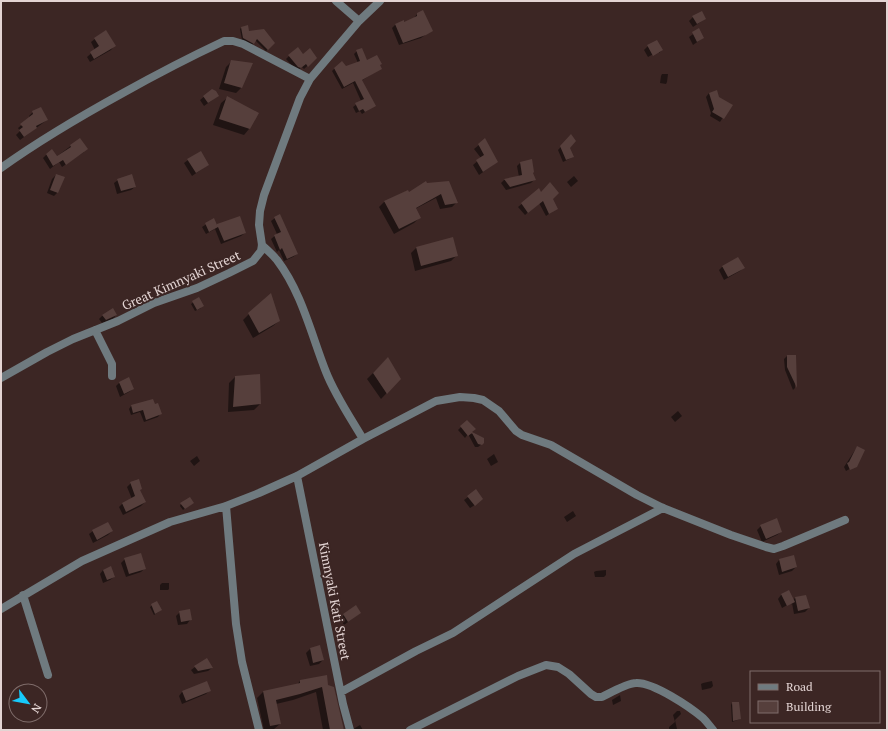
<svg xmlns="http://www.w3.org/2000/svg" width="888" height="731" font-family="'PT Serif',serif">
  <style>
    .shadow { fill: #0007 }
    .building { fill: #563f3c }
    .lines { fill: none; stroke-linecap: round; stroke-linejoin: round }
    .minor { stroke: #6f7a7f; stroke-width: 8 }
    .labels { text-anchor: middle; dominant-baseline: central; stroke-width: 4; stroke-linejoin: round; paint-order: stroke }
    .street-label { font-size: 13px; fill: #e3d4d3; stroke: #3c2624 }
  </style>
  <rect width="100%" height="100%" fill="#3c2624"/>
  <path class="shadow" d="M418,13L432,30L421,38L399,45L392,28L396,24L404,23L414,18Z
    M693,17L705,19L693,27L689,21Z
    M241,28L248,32L274,43L266,51L255,40L252,45L242,40L240,29Z
    M699,30L703,38L693,45L689,37Z
    M105,31L114,46L111,50L90,62L87,57L95,50L91,42Z
    M648,46L662,50L659,53V51L648,57L644,50Z
    M357,51L367,61L379,66L380,69L361,81L374,106L362,114L360,111L356,113L353,107L361,101L353,83L342,89L332,71L335,68H346L358,63L354,54Z
    M303,55L316,58L304,69L302,67L297,71L286,59L289,56Z
    M232,61L241,88L236,93L219,89L226,67Z
    M662,74H668L667,82L666,84L660,83L661,76Z
    M212,90L218,96L204,106L200,100Z
    M709,93L731,105L720,122L710,116L711,113L706,97Z
    M227,98L249,129L244,135L213,125L221,103Z
    M33,112L47,120L20,140L16,135L20,131L18,128L30,118L29,116Z
    M571,136L568,148L573,157L563,162L558,150Z
    M80,139L84,152L62,167L59,162L50,169L43,158L46,155L52,151L56,157Z
    M485,140L493,165L479,175L473,165L481,158L474,149Z
    M188,160L208,165L192,176L184,163Z
    M520,163L532,173L535,179L531,183L506,190L501,183L504,180L519,177L517,166Z
    M56,175L58,192L54,196L47,193L52,179Z
    M574,176L578,181L571,187L567,182Z
    M118,180L135,187L131,190L117,194L114,183Z
    M427,184L457,202L452,207L440,209L436,198L415,209L419,218L414,223L394,234L379,207L384,202L407,191L408,194Z
    M539,190L540,193L552,199L556,209L546,216L539,203L525,215L518,207Z
    M275,218L297,254L293,257L284,261L279,250L277,252L271,239L277,234L271,221Z
    M213,220L216,225H217L245,233L241,236L221,244L215,229L206,234L202,227Z
    M417,247L457,255L451,261L415,271L411,253Z
    M722,267L743,268L740,271L724,280L719,270Z
    M198,299L201,308L195,311L191,304Z
    M249,314L279,321L273,326L253,338L243,320Z
    M103,315H116L113,319L102,323L99,319Z
    M787,356H795V388L793,390L785,370L784,359Z
    M388,358L400,379L381,399L367,379Z
    M235,377L260,404L254,410L228,412L229,383Z
    M119,383L133,389L129,392L120,397L116,386Z
    M131,406L160,414L158,417L144,422L140,412L131,415L129,409Z
    M678,411L682,416L675,422L671,417Z
    M467,421L470,433L483,438L482,444L478,447H475L468,434L465,438L458,430Z
    M857,447L855,466L846,471L844,467Z
    M494,454L498,462L491,466L487,459Z
    M197,456L200,461L194,466L190,461Z
    M131,483L139,491L145,502L141,506L123,515L119,507L122,504L132,499L127,487Z
    M468,497L478,503L470,508L464,500Z
    M181,504H191L183,510L180,506Z
    M573,511L576,516L567,522L564,517Z
    M761,526L781,532L777,535L762,542L757,530Z
    M93,531H112L108,535L93,543L89,534Z
    M125,559L144,569L141,572L126,577L121,563Z
    M779,560L796,567L792,571L779,575L776,564Z
    M103,570L114,577L110,580L103,583L100,574Z
    M606,570V575L604,577H595L594,572L596,571Z
    M162,583H169V589L168,590H160V585Z
    M788,591L793,600L795,598L809,608L805,612L794,614L792,603L791,605V603L782,608L778,599L781,595Z
    M157,602L161,610L154,615L150,607Z
    M356,606L360,613L344,625L340,618Z
    M180,612L190,620L187,624L178,625L176,616Z
    M320,646L323,660L319,664L310,666L306,653L310,649Z
    M195,667L212,668L208,671L194,674L191,670Z
    M300,681L327,686L344,730H323L316,692L293,700L276,704L280,724L274,729L264,730L257,698L263,692L297,685Z
    M712,681L713,686L711,688L702,690L701,684L703,683Z
    M206,682L210,690L206,694L182,704L179,696L182,692Z
    M620,695L621,701L613,705L612,700Z
    M732,703L740,719L732,722L731,705Z
    M677,711H680L681,714L675,720L677,729L676,730H669V727L675,722L673,715Z
    M360,725L363,730H353L355,728Z"/>
  <path class="building" d="M423,10L433,31L426,35L403,43L395,24L404,20V22L417,16V13Z
    M702,11L706,19L697,24L692,16Z
    M248,25L249,31L264,29L275,43L268,50L257,39L254,44L243,38L241,27Z
    M699,28L704,38L697,42L692,32Z
    M106,30L116,46L94,59L90,52L99,46L94,38Z
    M657,40L663,50L653,56L647,45Z
    M298,47L303,54L310,48L317,58L308,67L306,64L301,68L298,67L288,55Z
    M362,48L367,60L377,55L382,64L380,65L382,69L362,80L376,106L365,112L363,109L359,111L355,103L364,99L355,81L344,87L334,68L342,61L346,66L360,61L356,50Z
    M231,60L253,63L242,88L224,83Z
    M212,89L216,91L219,96L208,103L203,96Z
    M717,90L719,97L733,105L724,119L712,112L714,109L709,93Z
    M227,96L259,113L250,129L219,119Z
    M41,107L48,120L36,126L37,128L24,137L19,130L23,127L20,124L33,114L32,111Z
    M571,134L576,141L570,148L574,157L566,160L560,146Z
    M80,138L88,149L66,165L63,160L53,166L46,154L52,149L57,156L71,147L70,145Z
    M485,138L498,162L483,172L476,160L484,155L478,144Z
    M201,151L209,165L196,173L187,159Z
    M532,159L534,172L533,173L536,180L510,187L504,179L522,175L520,162Z
    M56,174L65,177L58,193L50,190Z
    M132,174L136,187L121,191L117,179Z
    M426,181L427,183L449,181L458,203L445,205L441,194L416,208L421,218L399,229L384,201L408,190L409,192Z
    M550,182L559,193L553,199L558,209L549,214L543,201L528,213L521,203L539,188L541,192Z
    M280,214L298,254L287,259L282,248L280,250L274,235L281,232L274,217Z
    M240,216L246,233L224,241L218,227L209,232L205,223L214,218L217,225V224Z
    M453,237L458,256L421,266L416,247Z
    M738,257L745,268L728,277L722,266Z
    M271,293L280,321L259,333L248,313Z
    M199,297L204,306L197,310L192,301Z
    M113,308L117,315L106,320L102,315Z
    M787,355H796L797,388L787,367Z
    M388,357L401,379L387,394L373,373Z
    M260,374L261,404L233,407L235,376Z
    M129,377L134,389L124,394L119,382Z
    M153,399L155,404L158,403L162,414L146,420L143,410L133,413L131,405Z
    M467,420L476,429L472,432L484,438V443L482,445L478,444L472,433L468,436L460,426Z
    M857,446L865,450L857,467L850,470L847,463L849,462Z
    M139,479L142,489L140,490L146,502L126,512L122,503L135,496L130,482Z
    M476,489L483,499L475,506L467,496Z
    M190,497L194,503L185,509L180,503Z
    M777,518L782,532L766,539L760,525Z
    M108,522L113,531L97,540L92,530Z
    M141,553L146,569L129,574L124,558Z
    M794,555L797,567L782,572L779,559Z
    M111,566L115,577L107,580L103,570Z
    M789,590L795,602L787,606L781,594Z
    M806,595L810,608L798,611L795,597Z
    M157,601L162,610L155,614L151,604Z
    M356,605L361,613L348,622L343,614Z
    M190,609L192,620L181,622L179,611Z
    M320,645L324,660L313,663L310,648Z
    M207,658L213,668L198,671L194,666Z
    M327,675L328,685L334,687L344,730H330L322,687L300,694L276,700L281,724L270,726L263,691L300,683V680Z
    M207,681L211,691L186,701L182,691Z
    M732,702H739L741,719L733,721Z"/>
  <g class="lines">
    <path class="minor" d="M336,1L359,21
      M1,168C40,140 81,116 123,93C157,74 190,57 224,41H233L243,44L310,79
      M262,245C267,250 273,255 277,260C302,293 311,334 326,372C335,395 350,417 363,439
      M95,330L112,364V376
      M1,378L47,352L73,339L118,321L154,303L197,288L229,273L253,261L261,251L262,245L259,225L260,211L264,195L300,98L310,79L359,21L380,1
      M297,476L343,704L350,730
      M226,506L236,624L242,662L259,730
      M23,595L48,675
      M1,609L82,561L170,522L226,506L259,493L297,476L363,439L436,401L460,397L474,398L483,400L499,411L516,431L522,435L551,445L637,495L663,508L731,535L766,547L774,549L783,546L845,520
      M341,692L416,651L453,633L574,554L663,508
      M410,730L518,676L546,665L558,667L569,674L591,694L596,697H602C610,693 627,683 636,683C653,682 690,707 703,718C707,722 710,726 713,730"/>
  </g>
  <g class="labels">
    <g class="street-label">
      <text transform="translate(181 280) rotate(-24)">Great Kimnyaki Street</text>
      <text transform="translate(335 601) rotate(79)">Kimnyaki Kati Street</text>
    </g>
  </g>
  <rect width="888" height="731" fill="none" stroke="#e3d4d3" stroke-width="4"/>
  <rect x="750" y="671" width="130" height="52" fill="#3c2624" stroke="#7f6c6a"/>
  <rect x="758" y="684" width="20" height="6" fill="#6f7a7f" stroke="#7f6c6a"/>
  <text x="786" y="691" font-size="12" fill="#e3d4d3">Road</text>
  <rect x="758" y="701" width="20" height="12" fill="#563f3c" stroke="#7f6c6a"/>
  <text x="786" y="711" font-size="12" fill="#e3d4d3">Building</text>
  <g transform="translate(28 703) rotate(122)"><circle r="19" fill="#3c2624" stroke="#7f6c6a"/>
  <path d="M0-3L7 15L0 10L-7 15Z" fill="#17cafb"/>
  <text y="-6" font-size="11" font-weight="bold" text-anchor="middle" fill="#e3d4d3">N</text>
  </g>
</svg>
